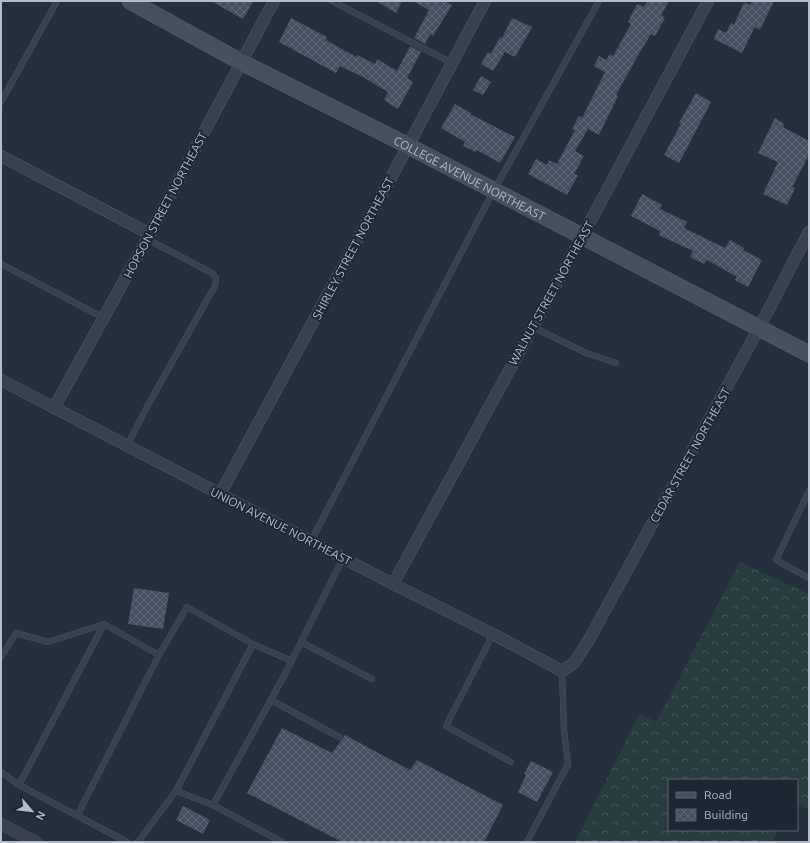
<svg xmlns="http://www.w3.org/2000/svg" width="810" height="843" font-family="Ubuntu,sans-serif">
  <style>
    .forest { fill: url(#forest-crowns) }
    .building { fill: url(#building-cross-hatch) }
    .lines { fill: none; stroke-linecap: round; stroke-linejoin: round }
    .lane-casing { stroke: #565f6c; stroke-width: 6 }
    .street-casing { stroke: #565f6c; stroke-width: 12 }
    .secondary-casing { stroke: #565f6c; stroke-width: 17 }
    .lane { stroke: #38414e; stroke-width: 5.5 }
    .street { stroke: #38414e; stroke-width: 11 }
    .secondary { stroke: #465061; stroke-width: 16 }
    .labels { text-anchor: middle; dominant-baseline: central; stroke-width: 4; stroke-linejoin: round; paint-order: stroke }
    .street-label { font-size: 12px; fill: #b4bcc9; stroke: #1d2633 }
  </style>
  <defs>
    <pattern id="forest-crowns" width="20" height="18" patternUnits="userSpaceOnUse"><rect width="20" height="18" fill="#263c3f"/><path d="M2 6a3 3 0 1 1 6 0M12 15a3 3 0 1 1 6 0" fill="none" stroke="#435659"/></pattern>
    <pattern id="building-cross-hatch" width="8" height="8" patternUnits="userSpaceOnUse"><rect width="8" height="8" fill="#455162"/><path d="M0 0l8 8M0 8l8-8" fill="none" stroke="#5d6877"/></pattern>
  </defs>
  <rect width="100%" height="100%" fill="#242f3e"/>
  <path class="forest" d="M740,562L809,594V810L797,804V780H669V830H778L772,842H575L640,713L656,722Z"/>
  <path class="building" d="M211,1H253L243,19Z
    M376,1H402L396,13Z
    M413,1H444L452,5L433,36L430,34L425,44L414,38L429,10Z
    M647,1H669L661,15L665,18L655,36L651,34L637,57L616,95L618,96L599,135L588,129L575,151L584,156L574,174L578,175L567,195L528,174L536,159L547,165L549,160L557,164L575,130L572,129L579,116L582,118L605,72L594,66L599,56L606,60L610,54L613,56L631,24L628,22L637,4L644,7Z
    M752,1H774L760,30L755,27L742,53L714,39L718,29L726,33L731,23L734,25L744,2L750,5Z
    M291,18L327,37L326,40L356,57L357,55L375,64L377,59L397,71L410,46L421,52L407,78L413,82L398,109L384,100L388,92L363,77L340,66L336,73L279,42Z
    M512,18L532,27L515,57L505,52L493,71L481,64L488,52L491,54L500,37L502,38Z
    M481,76L491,82L483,95L473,90Z
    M696,93L711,102L679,163L664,155L681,124L679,123Z
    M455,104L471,113L470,114L515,137L500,163L477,150L476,152L463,146L465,142L441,128Z
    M775,118L784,124L783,127L809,141V155L792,187L795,188L787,205L763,194L778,162L758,153Z
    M642,194L662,205L660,209L687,222L684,228L725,248L730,240L744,248L743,250L762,260L748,287L735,280L737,277L707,260L704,264L690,257L693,251L659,235L660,231L631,216Z
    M134,588L169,593L163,629L128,624Z
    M282,728L332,753L345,735L410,770L417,760L503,805L484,842H342L247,793Z
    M531,761L553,772L537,802L518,792L526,775L524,774Z
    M183,806L210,820L203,834L176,820Z"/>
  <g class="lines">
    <g class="lane-casing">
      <path id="lane" d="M332,1L452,63
        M1,102L57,1
        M1,264L104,318
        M533,327L586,353L616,363
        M127,446L149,403L215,286L216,278L212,273L147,239
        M809,491L776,560L809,578
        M311,541L486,205L599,1
        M493,634L446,726L511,762
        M301,642L372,679
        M1,657L16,633L48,642L104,624L159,655
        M271,700L339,737
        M1,772L19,785L127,842
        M19,785L104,624
        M176,791L213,805L282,842
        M213,805L285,674L343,558
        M77,816L159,655L187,607L253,644L292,661
        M138,842L176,791L253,644
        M527,842L568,764L564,731L562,671"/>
    </g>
    <g class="street-casing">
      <path id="street" d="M1,156L150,234
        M1,380L393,584L493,634L562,671L574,663L590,638L759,328L809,232
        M54,408L147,239L274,1
        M220,494L408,146L485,1
        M393,584L590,222L708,1
        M1,824L36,842"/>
    </g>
    <g class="secondary-casing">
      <g id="secondary">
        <path id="s1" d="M130,1L241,62L393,138L809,354"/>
      </g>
    </g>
    <use href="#lane" class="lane"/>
    <use href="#street" class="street"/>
    <use href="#secondary" class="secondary"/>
  </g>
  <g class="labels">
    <g class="street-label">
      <text stroke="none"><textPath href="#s1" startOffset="383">COLLEGE AVENUE NORTHEAST</textPath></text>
      <text transform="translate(165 205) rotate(-62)">HOPSON STREET NORTHEAST</text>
      <text transform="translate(353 248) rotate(-62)">SHIRLEY STREET NORTHEAST</text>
      <text transform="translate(551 293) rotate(-61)">WALNUT STREET NORTHEAST</text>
      <text transform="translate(690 455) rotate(-61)">CEDAR STREET NORTHEAST</text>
      <text transform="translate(281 526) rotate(27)">UNION AVENUE NORTHEAST</text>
    </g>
  </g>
  <rect width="810" height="843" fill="none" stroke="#b4bcc9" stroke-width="4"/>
  <rect x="668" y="779" width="130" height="52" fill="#1d2633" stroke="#59626f"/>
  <rect x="676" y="792" width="20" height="6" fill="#465061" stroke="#59626f"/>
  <text x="704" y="799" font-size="12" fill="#b4bcc9">Road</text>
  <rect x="676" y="809" width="20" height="12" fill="url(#building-cross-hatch)" stroke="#59626f"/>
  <text x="704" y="819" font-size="12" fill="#b4bcc9">Building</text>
  <g transform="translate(32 811) rotate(118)" stroke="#1d2633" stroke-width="3" paint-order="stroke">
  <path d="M0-3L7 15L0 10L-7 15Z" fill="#b4bcc9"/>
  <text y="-6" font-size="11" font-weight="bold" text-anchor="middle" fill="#b4bcc9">N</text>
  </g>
</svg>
